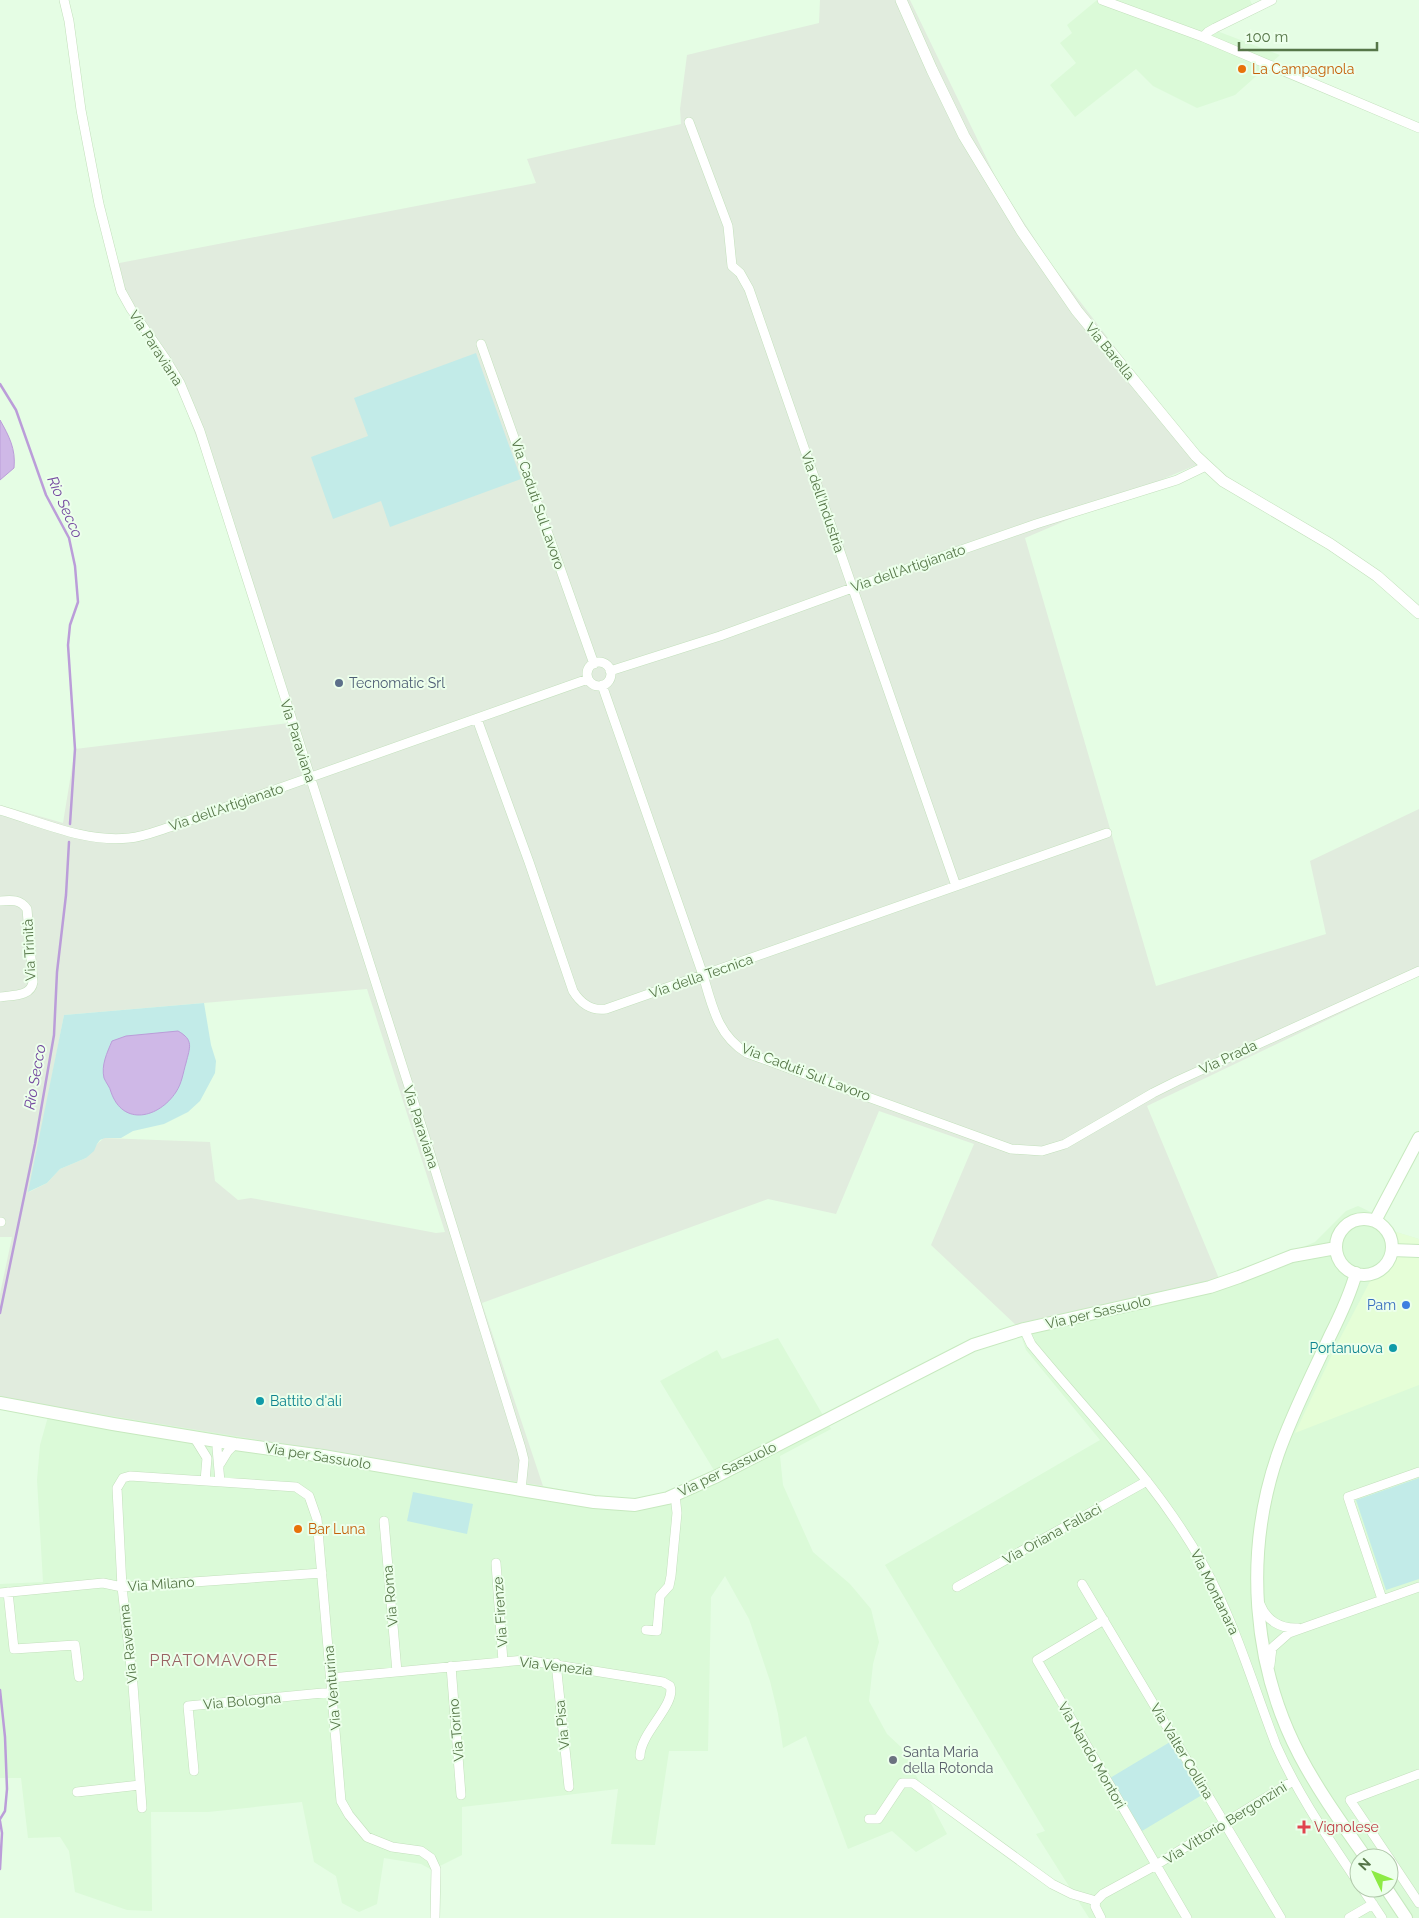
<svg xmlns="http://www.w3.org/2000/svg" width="1419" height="1918" font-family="Raleway,sans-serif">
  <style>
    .residential { fill: #dbfad8; fill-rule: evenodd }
    .commercial { fill: #e5fed7 }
    .industrial { fill: #e1ecde; fill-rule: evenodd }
    .green { fill: #c2ebe8 }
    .water { fill: #cfb8e7; stroke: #bb9dd9 }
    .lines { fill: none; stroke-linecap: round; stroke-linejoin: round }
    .stream { stroke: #bb9dd9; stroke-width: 2.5 }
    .minor-casing { stroke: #c3e0bc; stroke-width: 10 }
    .tertiary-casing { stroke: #c3e0bc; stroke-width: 12 }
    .secondary-casing { stroke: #c7e9bf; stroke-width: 14 }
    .minor { stroke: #fff; stroke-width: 9 }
    .tertiary { stroke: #fff; stroke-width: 11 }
    .secondary { stroke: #fff; stroke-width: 12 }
    .food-dot { fill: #e8710a; stroke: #ecffeb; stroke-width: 2 }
    .service-dot { fill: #5c6f8a; stroke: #ecffeb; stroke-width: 2 }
    .shop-dot { fill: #3f7fe0; stroke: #ecffeb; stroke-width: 2 }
    .culture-dot { fill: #0f9aa8; stroke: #ecffeb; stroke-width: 2 }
    .worship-dot { fill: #6b7280; stroke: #ecffeb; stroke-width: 2 }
    .health-dot { fill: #e0444e; stroke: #ecffeb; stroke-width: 2 }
    .labels { text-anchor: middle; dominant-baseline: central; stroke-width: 4; stroke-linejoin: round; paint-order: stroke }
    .food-label { font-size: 14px; fill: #c56008; stroke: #ecffeb; text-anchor: start }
    .street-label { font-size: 14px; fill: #567648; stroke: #ecffeb }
    .service-label { font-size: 14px; fill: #4e5e75; stroke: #ecffeb; text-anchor: start }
    .shop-label { font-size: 14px; fill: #366cbe; stroke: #ecffeb; text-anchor: end }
    .culture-label { font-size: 14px; fill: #0d838f; stroke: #ecffeb; text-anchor: end }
    .worship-label { font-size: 14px; fill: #5b616d; stroke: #ecffeb; text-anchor: start }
    .health-label { font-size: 14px; fill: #be3a42; stroke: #ecffeb; text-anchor: start }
    .water-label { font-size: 15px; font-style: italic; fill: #754aa0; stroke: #ecffeb }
    .quarter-label { font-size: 16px; letter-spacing: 1px; fill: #9a6464; stroke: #ecffeb }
  </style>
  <rect width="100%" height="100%" fill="#e5fde4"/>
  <path class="residential" d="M1097,0H1250L1256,13L1217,31L1280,55L1235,95L1197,108L1153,86L1136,69L1075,117L1050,85L1076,63L1060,43L1072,33L1067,25Z
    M1358,1206L1379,1216L1396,1232L1419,1239V1918H1089L1036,1834L1045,1831L885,1565L1100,1440L1026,1350L1018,1327L1220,1281L1315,1242L1346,1211ZM1359,1858H1389V1888H1359Z
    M778,1338L831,1429L780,1456L783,1485L813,1552L850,1584L871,1609L879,1642L873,1664L869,1701L887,1734L901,1747L947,1834L916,1852L892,1831L848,1849L806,1736L783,1748L778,1714L770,1681L749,1619L725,1576L711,1597L708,1751H669L655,1845L611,1844L618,1789L462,1807V1855L432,1870L421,1864L384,1858L377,1904L359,1912L342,1903L336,1876L314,1862L302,1802L208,1812H151L152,1911L127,1910L75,1892L69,1851L60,1837L28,1838L21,1778H0V1584L43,1582L37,1480L40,1445L51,1406L543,1486L611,1499L640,1500L675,1491L715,1472L660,1381L717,1350L722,1359Z"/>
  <path class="commercial" d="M1396,1232L1419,1239V1385L1295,1433L1336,1346Z"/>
  <path class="industrial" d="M820,0H910L998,182L1049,261L1203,462L1025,538L1156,986L1326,934L1310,861L1419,809V976L1147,1106L1220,1281L1018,1327L931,1245L974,1144L879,1111L836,1214L768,1199L482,1303L543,1486L0,1398V1294L12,1237H0V805L63,823L75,749L289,723L202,452L184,404L163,362L117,294L109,265L536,183L527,159L681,124L680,109L687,55L819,23ZM367,989L445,1232L436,1233L251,1198L238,1200L215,1181L210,1142L104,1138L97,1144L86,1158L60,1169L47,1183L29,1192L64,1015Z"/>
  <path class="green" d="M476,353L521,479L390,527L381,501L333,519L311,457L368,436L354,398Z
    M204,1003L211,1045L216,1061L215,1073L200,1101L188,1112L164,1124L133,1131L121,1138H105L100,1140L97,1144L94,1151L86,1158L60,1169L47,1183L28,1192L64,1015Z
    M1419,1478V1579L1386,1590L1356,1500Z
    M413,1492L473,1504L467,1534L407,1521Z
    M1170,1742L1202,1795L1142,1831L1110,1778Z"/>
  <path class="water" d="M0,420C9,436 16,449 14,468L0,480Z
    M178,1031C194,1040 190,1047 186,1063C183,1073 182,1083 176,1092C159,1118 123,1127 111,1092C110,1087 106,1083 104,1078C101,1065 107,1053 112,1041L126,1036Z"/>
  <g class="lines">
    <path class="stream" d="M0,384L16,410L46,495L69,538L75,566L78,602L70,625L68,645L75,749L70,824
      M0,1313L35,1144L54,1035L57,972L66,895L69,842
      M0,1690L5,1737L7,1789L5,1811L0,1819
      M0,1821L2,1833L0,1869"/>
    <g class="minor-casing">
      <path id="minor" d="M64,0L69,21L81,110L99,204L121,291L131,309L165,358L180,383L200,431L424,1134L521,1448L524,1460L521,1490
        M1102,0L1203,37L1419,128
        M1203,37L1208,32L1215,28L1272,0
        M689,122L728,226L732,266L740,273L749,289L956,886
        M481,344L594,664
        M587 674a12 12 0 1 1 24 0a12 12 0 1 1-24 0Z
        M610,671L720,636L852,588L1036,524L1177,480L1206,466
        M602,685L703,975C712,1006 718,1036 747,1053L1011,1149L1042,1151L1065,1144L1153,1093L1177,1081L1419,971
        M477,719L529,862L573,991C581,1004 591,1011 606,1009L1107,833
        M0,810C41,822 86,843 129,838C143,837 157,831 170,827L588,679
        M0,901C11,900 20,899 27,909L33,982C31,997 12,995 0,997
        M0,1222H1
        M1024,1329L1031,1344C1090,1416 1158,1483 1204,1566C1235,1623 1253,1685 1276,1745C1298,1795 1329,1839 1359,1884
        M194,1437L207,1458L205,1481
        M220,1441L217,1448L220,1482
        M220,1464L228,1451L235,1444
        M384,1521L397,1672
        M496,1563L503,1662
        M1082,1584L1281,1918
        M957,1587L1147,1481
        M8,1592L14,1649L75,1645L79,1677
        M0,1593L103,1583L122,1587L322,1573
        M1382,1599L1348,1497L1419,1472
        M1260,1604C1266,1620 1280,1629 1298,1628
        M1104,1620L1037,1660L1187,1918
        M646,1630L657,1631L660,1596L669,1586L671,1576L677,1513L675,1495
        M556,1663L569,1787
        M1270,1665L1272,1648L1289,1633L1419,1587
        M451,1666L461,1795
        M331,1678L525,1660L663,1682L670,1686C677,1704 640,1733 640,1756
        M194,1771L188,1706L333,1692
        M77,1792L140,1785
        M142,1808L133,1685L122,1587L117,1488L123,1478L130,1476L296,1487L309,1496L317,1519L341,1801L349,1815L367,1837L392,1847L421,1851L431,1858L436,1869L435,1918
        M869,1819H878L902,1783H913L1052,1884L1072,1894L1096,1901
        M1389,1858L1350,1800L1419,1774
        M1389,1858L1419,1903
        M1362,1888L1382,1918
        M1101,1918L1095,1906L1096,1901L1103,1894L1156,1865L1293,1781
        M1349,1918L1373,1904"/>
    </g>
    <g class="tertiary-casing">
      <path id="tertiary" d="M901,0L932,70L964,136L1021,230L1077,311L1196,456L1223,481L1330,544L1377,576L1419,613"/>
    </g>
    <g class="secondary-casing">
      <path id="secondary" d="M1336 1247a28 28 0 1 1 56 0a28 28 0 1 1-56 0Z
        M1375,1221L1419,1138
        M1392,1250L1419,1251
        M1356,1273C1350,1295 1340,1316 1330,1336C1312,1375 1292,1414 1278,1454C1244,1552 1252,1665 1300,1756C1319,1792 1343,1825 1366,1858
        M0,1403L113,1424L235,1444L323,1456L521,1490L594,1502L635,1505L668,1498L717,1476L973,1345L1024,1329L1210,1287L1239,1277L1292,1256L1336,1248
        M1386,1888L1406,1918"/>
    </g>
    <use href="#minor" class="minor"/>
    <use href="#tertiary" class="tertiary"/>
    <use href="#secondary" class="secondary"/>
  </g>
  <g class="food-dot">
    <circle cx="1242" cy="69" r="5"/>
    <circle cx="298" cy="1529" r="5"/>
  </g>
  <circle class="service-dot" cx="339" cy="683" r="5"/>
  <circle class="shop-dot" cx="1406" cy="1305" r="5"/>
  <g class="culture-dot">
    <circle cx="1393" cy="1348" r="5"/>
    <circle cx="260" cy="1401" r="5"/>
  </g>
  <circle class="worship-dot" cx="893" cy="1760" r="5"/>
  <path class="health-dot" d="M1301.5 1819.5h5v5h5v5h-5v5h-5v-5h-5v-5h5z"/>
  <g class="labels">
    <g class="food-label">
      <text x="1252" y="69">La Campagnola</text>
      <text x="308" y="1529">Bar Luna</text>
    </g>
    <g class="street-label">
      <text transform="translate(156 348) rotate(57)">Via Paraviana</text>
      <text transform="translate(1110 351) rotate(51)">Via Barella</text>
      <text transform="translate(823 502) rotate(71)">Via dell’Industria</text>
      <text transform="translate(538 504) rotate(71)">Via Caduti Sul Lavoro</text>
      <text transform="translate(908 568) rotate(-19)">Via dell'Artigianato</text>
      <text transform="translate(298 741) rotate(72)">Via Paraviana</text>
      <text transform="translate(226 807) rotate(-19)">Via dell'Artigianato</text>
      <text transform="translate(29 950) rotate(-93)">Via Trinità</text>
      <text transform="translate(701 976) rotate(-19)">Via della Tecnica</text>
      <text transform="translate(1228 1057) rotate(-25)">Via Prada</text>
      <text transform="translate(806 1072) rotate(21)">Via Caduti Sul Lavoro</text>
      <text transform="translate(421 1127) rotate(72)">Via Paraviana</text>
      <text transform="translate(1098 1312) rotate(-13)">Via per Sassuolo</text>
      <text transform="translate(318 1456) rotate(9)">Via per Sassuolo</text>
      <text transform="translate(727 1469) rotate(-26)">Via per Sassuolo</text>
      <text transform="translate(1052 1534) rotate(-29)">Via Oriana Fallaci</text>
      <text transform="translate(161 1584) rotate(-4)">Via Milano</text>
      <text transform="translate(1215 1592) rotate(64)">Via Montanara</text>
      <text transform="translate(390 1596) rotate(-95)">Via Roma</text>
      <text transform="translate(500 1612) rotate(-94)">Via Firenze</text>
      <text transform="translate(128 1644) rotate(-96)">Via Ravenna</text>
      <text transform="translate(556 1666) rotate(7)">Via Venezia</text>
      <text transform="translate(332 1688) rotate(-95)">Via Venturina</text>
      <text transform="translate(242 1701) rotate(-5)">Via Bologna</text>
      <text transform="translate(562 1725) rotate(-96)">Via Pisa</text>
      <text transform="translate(456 1730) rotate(-95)">Via Torino</text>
      <text transform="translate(1182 1751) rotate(59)">Via Valter Collina</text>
      <text transform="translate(1092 1755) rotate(60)">Via Nando Montori</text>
      <text transform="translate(1225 1823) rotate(-32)">Via Vittorio Bergonzini</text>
    </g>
    <g class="service-label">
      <text x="349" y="683">Tecnomatic Srl</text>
    </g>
    <g class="shop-label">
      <text x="1396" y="1305">Pam</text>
    </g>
    <g class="culture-label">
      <text x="1383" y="1348">Portanuova</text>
      <text x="270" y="1401" text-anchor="start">Battito d'ali</text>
    </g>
    <g class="worship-label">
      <text x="903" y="1752">Santa Maria<tspan x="903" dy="16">della Rotonda</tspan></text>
    </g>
    <g class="health-label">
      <text x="1314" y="1827">Vignolese</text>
    </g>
    <g class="water-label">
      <text transform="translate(65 507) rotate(66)">Rio Secco</text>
      <text transform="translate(35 1077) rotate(-80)">Rio Secco</text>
    </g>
    <g class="quarter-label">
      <text x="214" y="1660">PRATOMAVORE</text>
    </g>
  </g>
  <g transform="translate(1374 1873) rotate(313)"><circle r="24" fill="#ecffeb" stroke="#b0c8aa"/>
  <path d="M0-4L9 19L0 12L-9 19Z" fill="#8deb45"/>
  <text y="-8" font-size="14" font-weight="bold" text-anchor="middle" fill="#567648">N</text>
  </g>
  <path d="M1239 42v8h138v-8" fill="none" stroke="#567648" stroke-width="2.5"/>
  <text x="1246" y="42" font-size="15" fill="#567648" stroke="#ecffeb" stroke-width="4" paint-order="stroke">100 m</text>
</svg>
